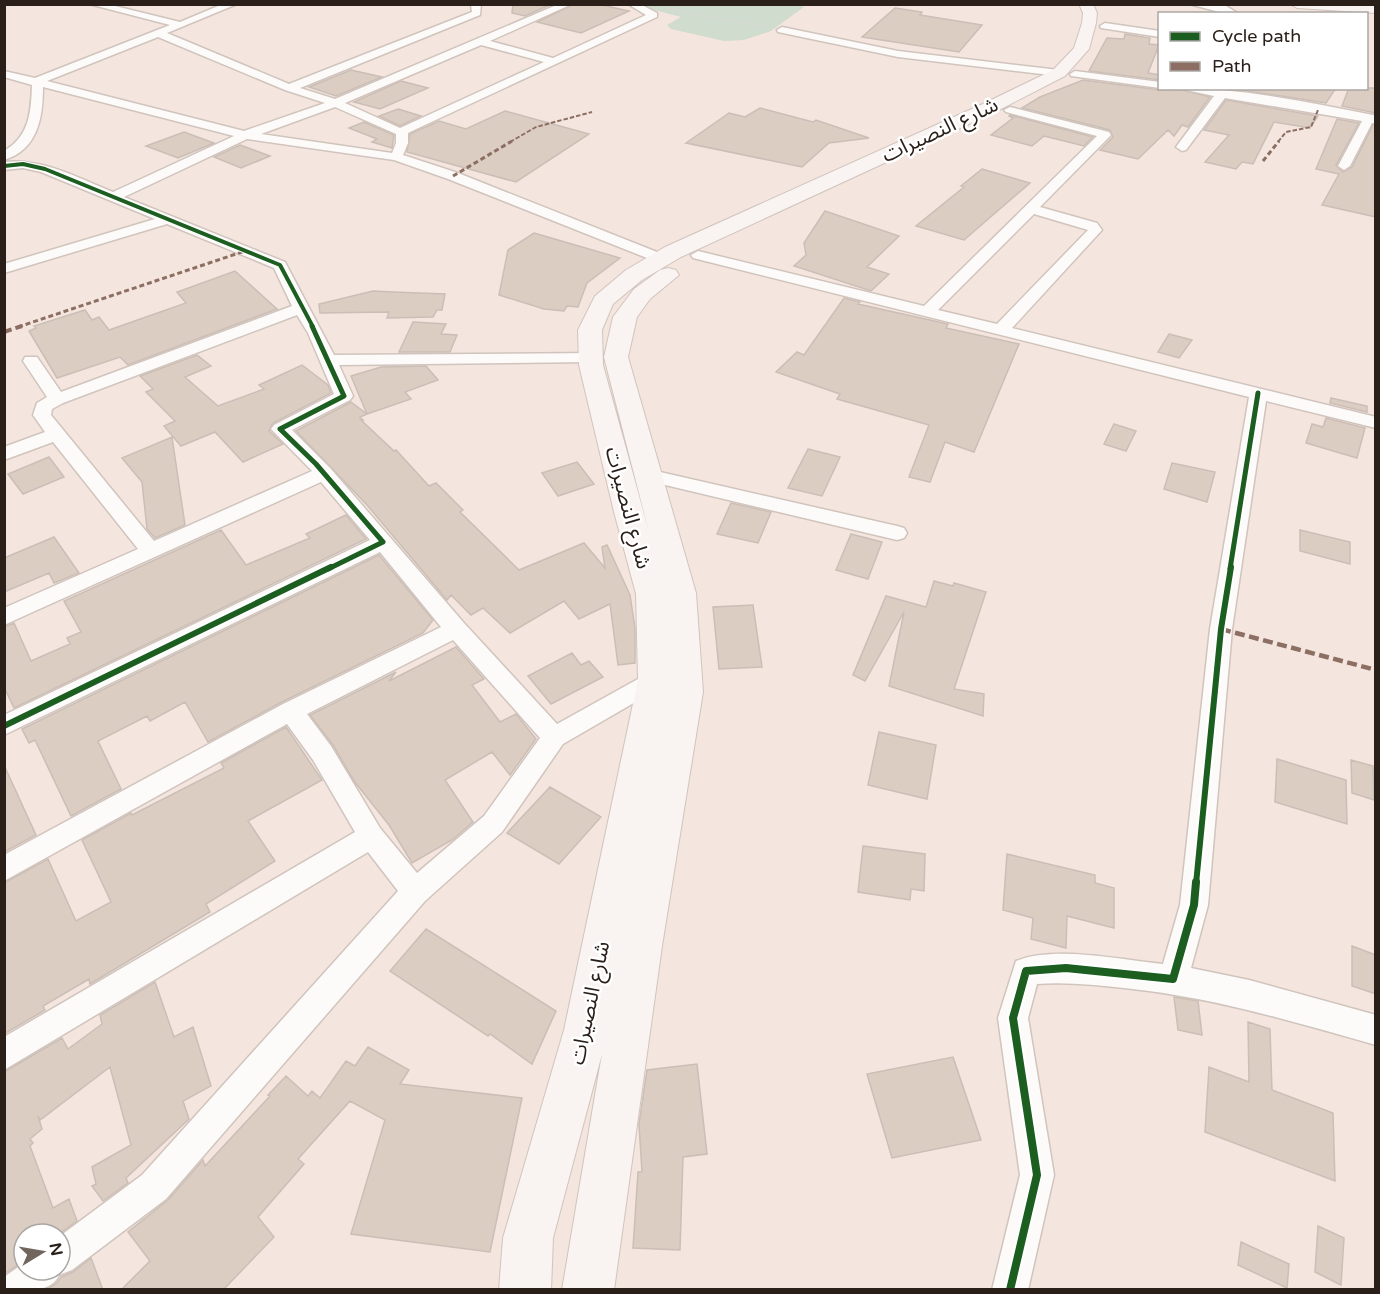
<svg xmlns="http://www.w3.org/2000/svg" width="1380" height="1294" font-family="'Varela Round','Noto Sans Arabic',sans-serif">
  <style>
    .green { fill: #cfdcce }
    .building { fill: #dccdc2; stroke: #cabeb6; stroke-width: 1.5 }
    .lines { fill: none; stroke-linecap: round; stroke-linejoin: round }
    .street-casing { stroke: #d0c4bd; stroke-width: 3 }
    .secondary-casing { stroke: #d0c4bd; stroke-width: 2 }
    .path { stroke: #ddd8d6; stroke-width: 1.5; stroke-dasharray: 1.5 2; stroke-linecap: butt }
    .street { fill: #fdfbfa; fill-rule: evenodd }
    .secondary { fill: #f9f3f1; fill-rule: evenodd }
    .quiet-far3 { stroke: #8d6e63; stroke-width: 2; stroke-dasharray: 4.5 2; stroke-linecap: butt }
    .quiet-far2 { stroke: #8d6e63; stroke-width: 3; stroke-dasharray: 5 3; stroke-linecap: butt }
    .quiet-far1 { stroke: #8d6e63; stroke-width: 4; stroke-dasharray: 8 4; stroke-linecap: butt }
    .quiet { stroke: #8d6e63; stroke-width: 4.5; stroke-dasharray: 10 4.5; stroke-linecap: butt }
    .cycleway-far3-casing { stroke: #fff; stroke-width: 6 }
    .cycleway-far2-casing { stroke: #fff; stroke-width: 8 }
    .cycleway-far1-casing { stroke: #fff; stroke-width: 10 }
    .cycleway-casing { stroke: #fff; stroke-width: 12 }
    .cycleway-far3 { stroke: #1b5e20; stroke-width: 4 }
    .cycleway-far2 { stroke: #1b5e20; stroke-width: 5 }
    .cycleway-far1 { stroke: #1b5e20; stroke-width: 6 }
    .cycleway { stroke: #1b5e20; stroke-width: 8 }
    .labels { text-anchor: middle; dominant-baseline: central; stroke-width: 5; stroke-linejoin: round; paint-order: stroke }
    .street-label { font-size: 21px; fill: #2b2019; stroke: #fff }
  </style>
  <rect width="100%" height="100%" fill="#f4e6de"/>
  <path class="green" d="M646,4H794L804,7L771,31L744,40L724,41L671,29L667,25L681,17L643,7Z"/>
  <path class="building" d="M513,4H552L525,16L512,13Z
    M574,4H597L629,11L581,33L537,22Z
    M895,8L922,12L920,15L982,25L959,52L862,37Z
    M1125,34L1150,38L1149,44L1159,45L1148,73L1160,75V80L1089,71L1107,38L1124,39Z
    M351,70L382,77L336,96L309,87Z
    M1083,80L1160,90L1174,88L1210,97L1188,127L1182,125L1174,136L1168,130L1138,159L1100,150L1113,137L1110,130L1022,108L1040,97Z
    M401,81L428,88L380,109L354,102Z
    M1229,88H1336L1326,103Z
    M1349,88H1376V113L1342,106Z
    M1226,100L1318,116L1310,128L1274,122L1253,164L1242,162L1236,169L1205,162L1229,135L1204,130Z
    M760,108L813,122L816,120L869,138L829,143L802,167L686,143L729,113L745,117Z
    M398,109L421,116L400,126L379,116Z
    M505,111L589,134L516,182L407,152L410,134L439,121L466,129Z
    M1010,115L1093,137L1084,146L1044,136L1032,146L991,135L1013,118L1009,116Z
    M1337,119L1359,123L1336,165L1343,172L1352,167L1373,125H1376V217L1322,205L1339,174L1316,169Z
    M364,122L394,135L392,148L372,142L377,139L349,128Z
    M184,132L214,143L178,158L146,146Z
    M240,145L270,156L241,168L214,157Z
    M982,169L1030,183L964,240L916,226L964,187L961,186Z
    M825,211L899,236L867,267L889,274L871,291L794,266L806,255L804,243Z
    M534,233L620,258L587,283L578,307L567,306L564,311L544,309L499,295L508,250Z
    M235,271L277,309L128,365L120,357L57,378L29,331L36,328L34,326L85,310L92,320L99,317L109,330L186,303L177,292Z
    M373,291L394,292L445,294L442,310H437L433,317L387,318L389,312L320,313L319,304Z
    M844,298L860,302L858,304L948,324L946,328L1019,344L974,452L945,442L930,482L909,477L929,425L837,399L840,394L776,372L797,352L804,355Z
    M413,322L446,324L441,334L457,335L450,352H399Z
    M1169,334L1192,340L1179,358L1158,352Z
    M197,355L211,366L185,377L218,406L264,389L259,385L302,365L328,385L331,393L273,423L269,431L283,444L243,462L215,432L181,446L164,426L175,421L146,392L153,389L140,376Z
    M426,366L438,380L405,392L411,399L367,414L351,376L381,367Z
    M1331,398L1367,406V412L1330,403Z
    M351,402L367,414L360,417L363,420H361L394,451L396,450L429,486L436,483L463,510L460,512L519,570L584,543L605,568L602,547L607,545L630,595L635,628V663L618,665L610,604L579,619L564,601L510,633L483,608L471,615L451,595L447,600L367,505L296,431Z
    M1326,418L1365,428L1357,458L1306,443L1312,424L1323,427Z
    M1114,424L1136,431L1126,451L1104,444Z
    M172,437L185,525L155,538L147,529L142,482L122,458Z
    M808,449L840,457L822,496L788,488Z
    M49,457L64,477L23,494L8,474Z
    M577,462L594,484L558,496L542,473Z
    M1172,463L1215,472L1207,502L1164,489Z
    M731,503L771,512L758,543L717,534Z
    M346,515L366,539L14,708L4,687V627L14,623L31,661L70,644L67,638L81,632L64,601L221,530L246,565L310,538L306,534Z
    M1300,530L1350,542V564L1300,551Z
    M851,534L882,542L868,579L836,570Z
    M54,537L79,573L54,583L49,573L4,592V558Z
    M379,555L433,620L423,633L282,702L208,742L185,702L150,721L147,716L98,741L121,789L71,816L35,740L29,743L22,729Z
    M934,581L953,586L954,583L986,592L954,689L984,694L983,716L889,686L904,612L865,681L853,675L886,596L926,607Z
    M753,605L762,667L719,669L713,607Z
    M456,647L484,679L472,685L500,722L516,714L536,739L510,775L492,752L445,780L473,822L452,840L412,863L389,825L354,781L333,745L310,715L396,672L389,681Z
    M572,653L581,665L589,661L603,677L551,704L528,676Z
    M286,727L322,780L248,821L275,861L206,904L210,912L90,984L89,979L43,1006L45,1010L4,1034V883L48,859L76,921L111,902L82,840L131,813L132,815L224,768L221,763Z
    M879,732L936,745L927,799L868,785Z
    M1277,759L1346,780L1347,824L1275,802Z
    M1351,760L1373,766L1374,800L1352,793Z
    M4,765L36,835L4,852Z
    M550,787L601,817L559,864L507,833Z
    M863,846L925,854L924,891L911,889L910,900L858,892Z
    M1007,854L1095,875V883L1114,888V928L1067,916L1066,948L1031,939L1033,918L1003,910Z
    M426,929L556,1011L532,1064L490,1034L488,1036L390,971Z
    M1352,946L1376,955V994L1352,986Z
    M155,982L174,1037L193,1027L211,1086L183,1101L189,1119L126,1178L128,1183L103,1201L92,1186L96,1184L92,1167L131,1145L110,1067L40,1120L38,1116L42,1129L30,1139L33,1143L30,1146L53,1208L69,1199L77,1221L59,1234H24V1261L4,1274V1072L62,1038L68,1049L102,1024L100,1015Z
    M1174,997L1198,1001L1202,1035L1178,1030Z
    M1248,1022L1270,1029L1272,1090L1333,1113L1335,1181L1205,1132L1209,1067L1249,1082Z
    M368,1047L409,1070L400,1084L522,1098L490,1252L351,1234L385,1120L350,1101L298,1159L304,1164L258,1217L274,1237L223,1290H121L150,1261L128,1232L168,1200L203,1160L205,1166L270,1096L268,1095L286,1076L308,1096L312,1091L320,1098L346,1061L355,1066Z
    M953,1057L981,1140L892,1158L867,1074Z
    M697,1064L707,1154L683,1157L680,1250L633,1248L638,1172H642L639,1124L647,1070Z
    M1318,1226L1344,1238L1341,1285L1315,1272Z
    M1241,1242L1289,1264L1287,1288L1238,1265Z
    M91,1258L103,1290H46L57,1283L61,1277L73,1272Z"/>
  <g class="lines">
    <g class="street-casing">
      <path id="street" d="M89,4H107L180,22L223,4H237L167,33L289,84L472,12L471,4H481L480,15L300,88L335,99L559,4H572L490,41L553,58L646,15L628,4H640L657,13V17L412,131L408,133V143L403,155L458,173L667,256L669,259L667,262H657L448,179L394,160L247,139L124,197L285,262L334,355L596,353L598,357L590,362L339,365L353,396L350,400L292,430L331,469L464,623L557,724L647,674L655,671L663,674L667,680L663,686L563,744L502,832L425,901L166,1199L72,1270L59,1275C51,1294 24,1290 4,1290V1277L24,1263V1270H60V1236L142,1175L398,891L368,852L4,1070V1037L355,832L313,760L287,724L4,881V855L283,704L441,627L380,552L4,735V715L370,540L321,482L4,625V608L138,549L53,442L4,460V447L45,432L33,415L37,403L47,397L23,361L25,357H37L61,392L292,306L274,268L167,224L4,273V264L155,219L41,172L23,168L4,170V162C43,158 78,178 113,192L234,136L43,87C43,117 38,150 4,160V151C30,136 31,111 32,85L4,77V71L35,78L170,25ZM158,37L285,90L325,103L244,131L47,81ZM481,45L544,62L400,128L345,103ZM335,107L396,134V143L392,153L261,134ZM297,315L308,333L334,394L274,425L271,429L312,471L154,541L51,415L52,409L63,403ZM453,640L540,738L484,816L417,873L380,828L331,746L307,714Z
        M1189,4L1226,6L1239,14H1227Z
        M1105,23L1160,31V37L1101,28L1100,26Z
        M782,27L898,51L1059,70L1064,73L1059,76L898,57L778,32L777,30Z
        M1075,71L1160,82V88L1071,76L1070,74Z
        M1176,88C1241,88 1309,102 1373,115L1376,116V123H1372L1350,166L1344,170L1338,166L1362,121L1225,98L1186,150L1182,151L1176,147L1214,96Z
        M1010,107L1109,132L1111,135L1040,207L1097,223L1102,230L1012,328L1376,417V428L1266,401L1232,629L1208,905L1191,968L1249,980L1376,1015V1045C1291,1021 1212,997 1124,988C1095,985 1067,982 1037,984L1028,1018L1054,1175L1028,1290H992L1020,1175L998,1018L1016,961C1056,945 1120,960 1163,964L1180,905L1210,629L1249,397L693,258L691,255L698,251L924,306L1097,136L1006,112L1004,110ZM1034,214L1088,230L997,324L938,310Z
        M647,469L897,526L904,528L907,533L904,538L897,540L640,479L637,475L640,471Z"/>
    </g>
    <g class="secondary-casing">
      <path id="secondary" d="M1079,4H1093L1097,13L1096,23L1089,49L1065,76L997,111L681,257L642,280L613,304L602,330L603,365L649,532L604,357L613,317L634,289L660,270L668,268L676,270L679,275L650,299L637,317L628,357L696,593L703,692L662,946L614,1290H562L602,1054L553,1238L551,1290H499L503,1238L564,1030L638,680L636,594L614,512L579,365L578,330L595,296L626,270L665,247L985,103L1053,70L1074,48L1082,23L1083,13Z
        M1290,4L1376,5V13L1297,8Z"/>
    </g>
    <path class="path" d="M668,9L766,27"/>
    <use href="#street" class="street"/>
    <use href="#secondary" class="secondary"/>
    <path class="quiet-far3" d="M510,142L536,127L592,112
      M1278,142L1286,132L1311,127L1318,110"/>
    <path class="quiet-far2" d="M1263,161L1279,141
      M453,176L512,141
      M18,327L245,251"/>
    <path class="quiet-far1" d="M4,332L22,326"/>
    <path class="quiet" d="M1221,629L1376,670"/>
    <g class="cycleway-far3-casing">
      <path id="cycleway-far3" d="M4,166L23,164L45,169L280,265L313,327"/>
    </g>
    <g class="cycleway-far2-casing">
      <path id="cycleway-far2" d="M312,326L344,396L280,429L316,464L383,542L328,569
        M1230,569L1258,393"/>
    </g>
    <g class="cycleway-far1-casing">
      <path id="cycleway-far1" d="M4,726L331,567
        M1196,884L1221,629L1231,567"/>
    </g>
    <g class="cycleway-casing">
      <path id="cycleway" d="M1010,1290L1037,1175L1013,1018L1026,971L1066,968L1173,979L1194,905L1196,882"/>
    </g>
    <use href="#cycleway-far3" class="cycleway-far3"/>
    <use href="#cycleway-far2" class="cycleway-far2"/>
    <use href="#cycleway-far1" class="cycleway-far1"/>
    <use href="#cycleway" class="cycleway"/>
  </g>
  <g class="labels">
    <g class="street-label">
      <text transform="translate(940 130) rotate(-25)">شارع النصيرات</text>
      <text transform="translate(628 508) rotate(75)">شارع النصيرات</text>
      <text transform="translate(590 1003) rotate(-78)">شارع النصيرات</text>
    </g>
  </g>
  <rect width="1380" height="1294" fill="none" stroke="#2b2019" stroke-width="12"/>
  <rect x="1158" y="12" width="210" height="78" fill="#ffffff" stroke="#aaa6a3" stroke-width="1.5"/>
  <rect x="1170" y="32" width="30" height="9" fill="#1b5e20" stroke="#aaa6a3" stroke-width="1.5"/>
  <text x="1212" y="42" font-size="18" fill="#2b2019">Cycle path</text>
  <rect x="1170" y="62" width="30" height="9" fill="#8d6e63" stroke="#aaa6a3" stroke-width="1.5"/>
  <text x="1212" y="72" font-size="18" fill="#2b2019">Path</text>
  <g transform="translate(42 1252) rotate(79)"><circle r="28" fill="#ffffff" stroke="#aaa6a3" stroke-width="1.5"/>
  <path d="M0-4.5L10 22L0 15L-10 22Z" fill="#71655e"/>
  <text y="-9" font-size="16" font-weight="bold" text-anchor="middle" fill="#2b2019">N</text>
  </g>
</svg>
